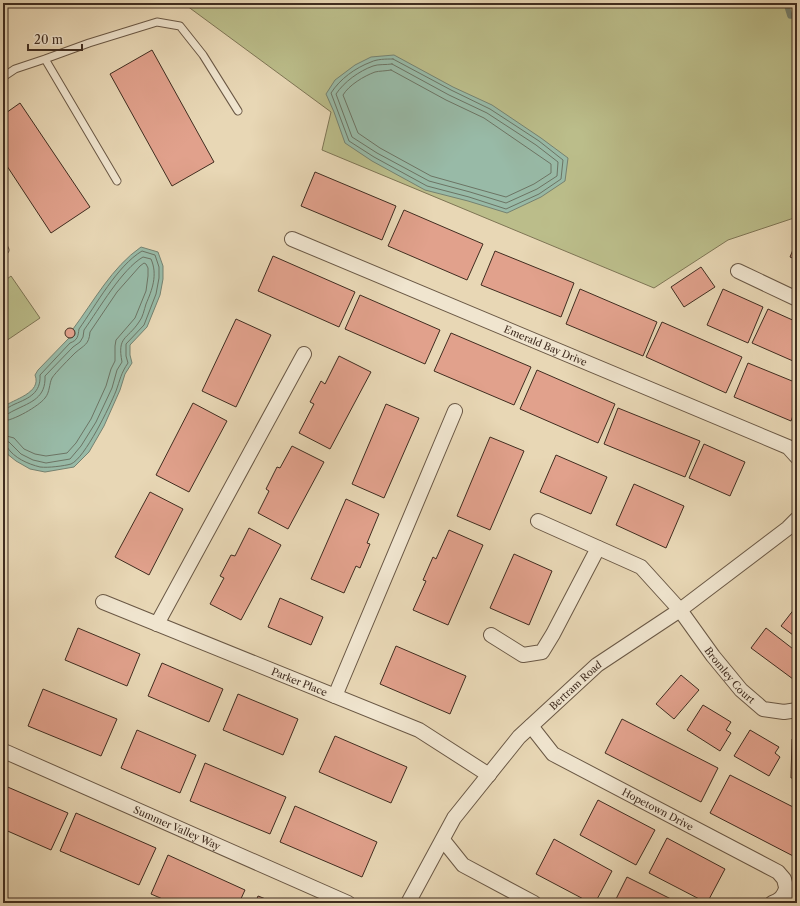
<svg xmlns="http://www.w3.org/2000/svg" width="800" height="906" font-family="'Libre Caslon Text',serif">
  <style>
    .green { fill: #bbbd8a; stroke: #7e7555 }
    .water { fill: #98baa7; stroke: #758271 }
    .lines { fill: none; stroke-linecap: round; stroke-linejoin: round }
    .shore { stroke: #6c7464; stroke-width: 1 }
    .stream { stroke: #758271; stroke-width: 5.5 }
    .building { fill: #e1a18c; stroke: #402d20 }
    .service-casing { stroke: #6a5845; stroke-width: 9 }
    .minor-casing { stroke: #6a5845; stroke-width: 16 }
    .service { stroke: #f0e5cf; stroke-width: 7 }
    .minor { stroke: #f0e5cf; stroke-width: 14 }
    .labels { text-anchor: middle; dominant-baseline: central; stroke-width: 3; stroke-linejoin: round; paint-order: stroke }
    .street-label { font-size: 10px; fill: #402d20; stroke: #f0e5cf }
  </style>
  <rect width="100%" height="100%" fill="#e8d7b5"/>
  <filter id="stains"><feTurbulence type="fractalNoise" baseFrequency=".005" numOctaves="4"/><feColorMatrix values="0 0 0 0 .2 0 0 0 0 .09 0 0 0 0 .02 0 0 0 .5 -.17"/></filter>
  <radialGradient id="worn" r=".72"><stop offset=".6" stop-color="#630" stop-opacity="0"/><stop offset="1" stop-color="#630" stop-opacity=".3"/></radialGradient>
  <path class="green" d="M183,3H797V217L728,240L654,288L322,150L331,112Z
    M11,276L40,318L3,343V282Z"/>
  <path class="water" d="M394,55L453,87L492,105L541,138L568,158L565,181L541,197L507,213L468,201L425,190L372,161L345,143L334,112L326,94L335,80L355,65L371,57Z
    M141,247L158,252L163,266V279L160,295L147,327L130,345V355L132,363L125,374L120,390L104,426L89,452L74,467L45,472L30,469L16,461L6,453L3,444V407C14,399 42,393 35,375L38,370L69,338L73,337L75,334L73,329C94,301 112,267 141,247Z"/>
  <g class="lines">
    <path class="shore" d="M393,59L451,90L490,109L539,141L563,160L561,179L539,194L506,209L469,197L427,186L374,157L349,141L331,93C340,79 355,68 371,62C377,59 386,59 393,59Z
      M392,64L449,95L487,113L536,145L558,162L557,176L537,189L506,203L470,192L429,181L377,153L352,137L336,94C344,82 359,71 373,66C378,64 386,65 392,64Z
      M391,70L446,100L484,118L551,164V173L534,184L506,197L431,176L380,148L358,133L343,95C349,85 364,76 375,72C379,71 386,71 391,70Z
      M3,410C7,409 10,406 15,404C29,398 41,393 40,375L70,343C78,340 78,336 79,329C96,305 117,266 142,251L155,255L159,267V278L156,294L144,325L126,344V356L128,363C121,373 120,380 116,391C110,406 85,458 71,464C64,466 48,468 40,467C28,464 14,458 7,447L3,446
      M3,415C8,415 10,412 15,410C31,402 46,398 45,376L73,347L80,342L83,337L84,330C99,309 122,269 143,257L151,259C158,275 152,290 146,304C144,310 143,317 139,322C127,340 117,336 122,362L117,370L112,388L96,422L81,446L70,459L46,463L33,460L21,454L9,442L3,441
      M3,421C13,421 39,406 45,398C50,392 49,384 52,378C55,373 71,357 75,353C84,345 89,345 90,332L117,292L140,266L144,263L146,264L148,268V276L146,291L135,318L116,340L115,346V361L111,369L106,386L91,419L76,443L67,453L46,456L35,454L24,449L14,438L3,435"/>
    <path class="stream" d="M786,3L790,16H797"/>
  </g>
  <path class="building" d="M152,50L214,162L172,186L110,74Z
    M20,103L90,207L51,233L3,160V115Z
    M315,172L396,206L382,240L301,206Z
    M404,210L483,244L467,280L388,246Z
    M797,240V260L790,257Z
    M495,251L574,283L561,317L481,285Z
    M273,256L355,292L339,327L258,291Z
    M701,267L715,287L684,307L671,287Z
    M580,289L657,322L643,356L566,324Z
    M723,289L763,307L748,343L707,325Z
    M360,295L440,330L425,364L345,329Z
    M768,309L797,322V352L793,361L752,343Z
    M236,319L271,335L236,407L202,391Z
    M662,322L742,357L726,393L646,357Z
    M65 333a5 5 0 1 1 10 0a5 5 0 1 1-10 0Z
    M451,333L531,367L514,405L434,371Z
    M339,356L371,372L330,449L299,433L314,404L310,402L321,381L325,384Z
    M748,363L797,383V405L791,421L734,397Z
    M537,370L615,404L598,443L520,409Z
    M193,403L227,421L189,492L156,475Z
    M386,404L419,418L384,498L352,484Z
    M618,408L700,441L685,477L604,444Z
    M490,437L524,451L490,530L457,516Z
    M704,444L745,462L730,496L689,478Z
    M292,446L324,462L288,529L258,513L269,491L266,489L277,467L280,468Z
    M556,455L607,477L591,514L540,492Z
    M634,484L684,506L666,548L616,525Z
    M150,492L183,509L149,575L115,557Z
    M346,499L379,514L367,543L370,544L360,568L356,566L344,593L311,579Z
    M249,528L281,545L241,620L210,604L224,578L220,576L231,555L235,556Z
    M449,530L483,545L448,625L413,610L426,581L423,580L433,557L436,559Z
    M514,554L552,571L529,625L490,608Z
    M280,598L323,617L311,645L268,627Z
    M795,608L797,610V638L781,626Z
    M78,628L140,654L127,686L65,660Z
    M766,628L797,652V682L751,648Z
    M396,646L466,676L450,714L380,684Z
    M162,663L223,689L209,722L148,696Z
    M681,675L699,690L674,719L656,704Z
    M43,689L117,719L101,756L28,726Z
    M238,694L298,719L283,755L223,730Z
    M703,705L731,722L726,730L731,733L720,751L687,730Z
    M622,719L718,768L701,802L605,753Z
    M137,730L196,755L180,793L121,768Z
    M750,730L779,747L775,753L780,757L769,776L734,756Z
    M335,736L407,767L391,803L319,772Z
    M792,739H797V778H791Z
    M205,763L286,797L270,834L190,801Z
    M730,775L797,809V858L710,813Z
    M3,785L68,813L51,850L3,829Z
    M598,800L655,830L636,865L580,835Z
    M295,806L377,842L362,877L280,842Z
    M76,813L156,848L139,885L60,851Z
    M667,838L725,869L707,903L649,873Z
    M554,839L612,871L595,903H591L536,874Z
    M168,855L245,890L239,903H172L151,894Z
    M627,877L679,903H614Z
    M258,896L276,903H255Z"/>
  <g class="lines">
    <g class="service-casing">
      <path id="service" d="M45,59L117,181
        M3,77L15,69L45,59L89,43L157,22L180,26L203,55L238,111
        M3,246L5,250"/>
    </g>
    <g class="minor-casing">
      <g id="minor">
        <path id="s1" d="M292,239L788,447L797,457"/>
        <path d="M738,271L797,299"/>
        <path id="s2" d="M538,521L641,567L680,610L713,656L741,690L763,709L784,712L797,710"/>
        <path id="s3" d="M103,602L419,730L489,775"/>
        <path d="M157,624L304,354"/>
        <path d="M491,635L523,655L542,652L553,634L598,548"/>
        <path d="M335,696L455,411"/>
        <path id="s4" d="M531,726L553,754L778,872L784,879L790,903"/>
        <path id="s5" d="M6,752L348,903"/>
        <path d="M443,840L463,865L534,903"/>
        <path id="s6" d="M408,903L454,818L519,737L597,665L680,610L788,528L797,519"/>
        <path d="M772,903C780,900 783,897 786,889"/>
      </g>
    </g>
    <use href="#service" class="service"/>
    <use href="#minor" class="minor"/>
  </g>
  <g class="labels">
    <g class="street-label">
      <text stroke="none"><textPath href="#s1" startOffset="275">Emerald Bay Drive</textPath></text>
      <text stroke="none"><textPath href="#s2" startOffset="253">Bromley Court</textPath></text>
      <text stroke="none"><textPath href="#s3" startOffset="212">Parker Place</textPath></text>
      <text stroke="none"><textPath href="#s6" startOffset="277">Bertram Road</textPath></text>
      <text stroke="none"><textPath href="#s4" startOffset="154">Hopetown Drive</textPath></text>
      <text stroke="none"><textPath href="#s5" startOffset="187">Summer Valley Way</textPath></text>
    </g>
  </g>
  <rect width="800" height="906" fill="none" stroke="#e8d7b5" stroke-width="16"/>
  <rect x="4" y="4" width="792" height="898" fill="none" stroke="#402d20" stroke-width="2"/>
  <rect x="8" y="8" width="784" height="890" fill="none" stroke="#402d20"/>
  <path d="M28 44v6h54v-6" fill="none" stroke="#402d20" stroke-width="2"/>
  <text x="34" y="44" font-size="12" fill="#402d20" stroke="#f0e5cf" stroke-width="3" paint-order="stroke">20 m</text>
  <rect width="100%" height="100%" filter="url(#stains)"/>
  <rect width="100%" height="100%" fill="url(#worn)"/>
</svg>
